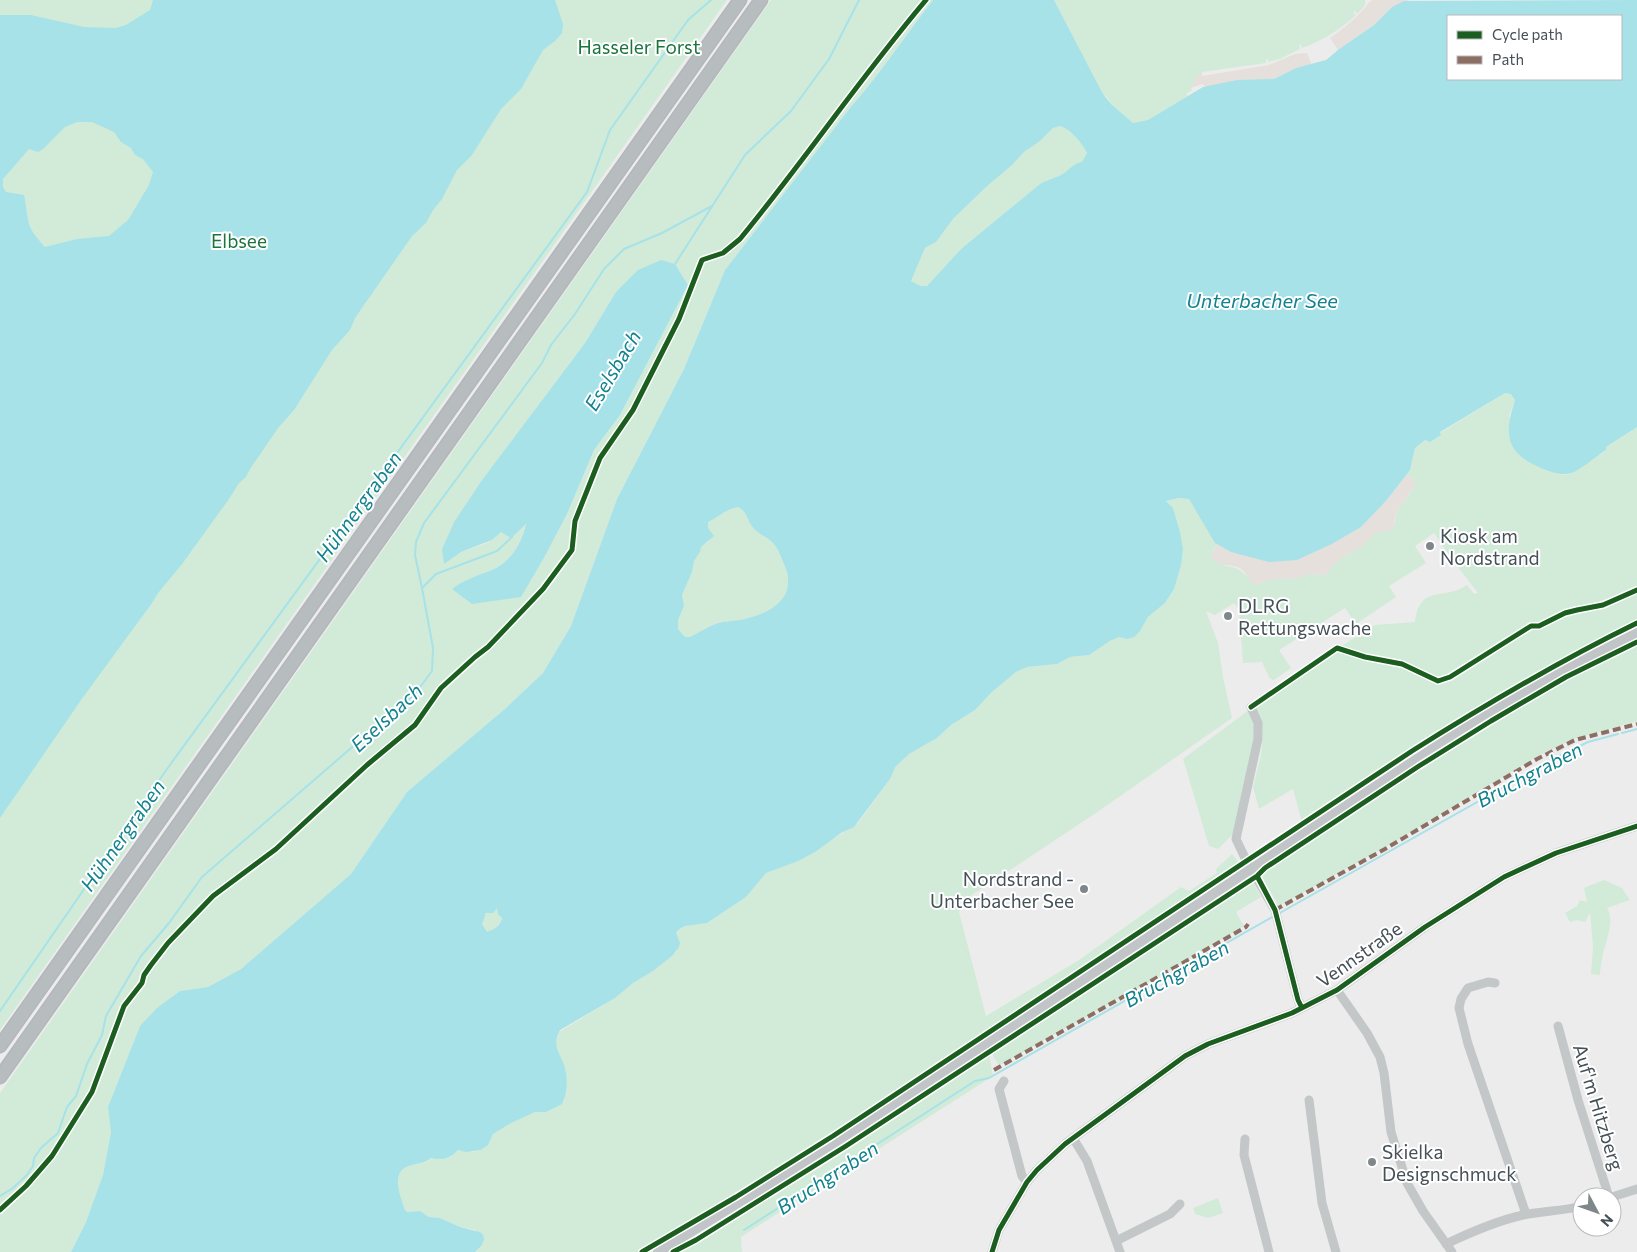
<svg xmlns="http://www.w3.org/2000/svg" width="1637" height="1252" font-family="Commissioner,sans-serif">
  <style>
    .green { fill: #d1ebd8; fill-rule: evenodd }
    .sand { fill: #e5e0db }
    .water { fill: #a6e2e8; fill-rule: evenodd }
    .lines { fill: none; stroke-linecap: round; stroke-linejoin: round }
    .stream { stroke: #a6e2e8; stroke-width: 2 }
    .highway-casing { stroke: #b2b7bb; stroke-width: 15 }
    .minor { stroke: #c3c7c8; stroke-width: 9 }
    .major { stroke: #c1c5c7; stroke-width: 10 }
    .highway { stroke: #b7bcbf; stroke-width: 12 }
    .quiet { stroke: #8d6e63; stroke-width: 4; stroke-dasharray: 8 4; stroke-linecap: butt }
    .cycleway-casing { stroke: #fff; stroke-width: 8 }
    .cycleway { stroke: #1b5e20; stroke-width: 5 }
    .poi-dot { fill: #80878b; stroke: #fff; stroke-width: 2 }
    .labels { text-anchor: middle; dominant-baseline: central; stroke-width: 4; stroke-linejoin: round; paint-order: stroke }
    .park-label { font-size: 19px; fill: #1a743e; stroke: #fff }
    .poi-label { font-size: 19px; fill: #455057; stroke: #fff; text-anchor: start }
    .street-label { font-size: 19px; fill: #455057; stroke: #fff }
    .water-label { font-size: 20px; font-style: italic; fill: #12828f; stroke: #fff }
  </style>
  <rect width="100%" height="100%" fill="#edecec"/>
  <path class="green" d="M0,0H727L0,1030Z
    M771,0H933C905,36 880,74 850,108L725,270L684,369L617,499L571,626L543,673L506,708L407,792L351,874L241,969L208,987L180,991L140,1026L108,1107L111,1132L103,1175L86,1222L71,1252H0V1093ZM675,264L688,285L620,415L594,450L567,514L545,556L521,596L484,573C511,563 519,549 526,523L501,531L492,540L485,544L461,552L442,549L454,522L482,480L585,343L616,292Z
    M1054,0H1365C1367,6 1361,10 1357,14L1355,11L1353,12L1356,15C1339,31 1323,40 1302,48L1301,45H1299L1300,49L1280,59L1268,62V59L1266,60V63L1202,72L1191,88L1192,90L1186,94L1188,96L1148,120L1133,123L1111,104L1107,97L1103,94Z
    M1060,126C1073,130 1081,142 1087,153L1082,163C1073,164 1071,169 1064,173C1057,178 1048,179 1040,184L961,249L927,286H921L911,281L925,248L936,242L953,219L986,187L1012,165L1024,152L1040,141L1053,128Z
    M1505,393H1511L1515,400L1509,416L1545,470C1551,472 1561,476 1568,474C1577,471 1598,456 1606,450L1605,448L1637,427V623L1555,664L1473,712L1302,822L1293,789L1259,809L1253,787L1261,755L1263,736L1261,720L1255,706L1338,648L1375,625L1415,622C1420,583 1445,601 1467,585L1474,594L1478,593L1451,558L1434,533L1415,546L1426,563L1389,586L1396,597L1356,624L1345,608L1279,650L1291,668L1274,680L1270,679L1262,662L1243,663L1239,610L1234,603L1215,615L1206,611L1218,643L1223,677L1232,718L1096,813L991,883L973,894L964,902L959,912L986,1016L1079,960L1181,887L1189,891L1217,873L1216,869L1232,854L1239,863L1087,967L833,1135L736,1196L638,1252H475L479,1249L476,1230L460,1227L440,1218L429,1217L420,1211L407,1212L405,1210C400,1196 389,1172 410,1165C415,1163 421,1164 426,1162C429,1161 429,1159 432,1158C443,1155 448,1159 458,1150C465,1151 474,1153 481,1150C489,1147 489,1137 495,1132C516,1118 540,1110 564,1102L566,1071L558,1052L556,1043L559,1032L615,998L633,983L653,971L677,951L676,933L678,930L688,925L707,923L746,897L766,873L788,864L848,830L858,823L890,779L894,767L909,754L937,738L951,725L975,710L992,692L1016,672L1026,667L1057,664L1070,657L1089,655L1110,641L1119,637L1127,639L1140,631L1148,617L1165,603L1174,589L1176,579L1180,532L1173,508L1166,501L1179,498L1189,499L1217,544L1213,551L1225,566C1240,567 1245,573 1254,585L1274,579L1298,578L1307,574L1325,575L1338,561L1361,547L1375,533L1385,531L1395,523C1394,509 1409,497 1415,485V480L1406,475L1410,470L1415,448L1425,440L1429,442L1441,435L1440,433Z
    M738,507C747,512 746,517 751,525C760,539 773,534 781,557C784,565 788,571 788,579C790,605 761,616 740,620C733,621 725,621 717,623C708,626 699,633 690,637H685L678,629V620L684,606L682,595L692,572L694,561L700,552L701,547L709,541L711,532L707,528L708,521C719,517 727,509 738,507Z
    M1637,643V721L1574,739L1536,757L1384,848L1279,906L1262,877L1264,871L1487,727L1560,681Z
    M1249,710L1256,722L1255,740L1233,834L1218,849L1209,846L1183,759Z
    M1604,880L1622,888L1630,900L1607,908C1616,921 1604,945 1602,959C1601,964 1600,970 1600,975L1591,974L1593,947L1590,913L1585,922L1577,920L1570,922L1565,913L1577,906L1580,900L1587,902L1584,888Z
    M1253,882L1261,897L1236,912L1244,926L1167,972L1002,1064H998L992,1054Z
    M497,908L502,918C499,926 495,929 487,933C482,928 480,920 486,914C488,911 494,911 497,908Z
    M989,1052L993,1076L741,1237L742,1252H675C783,1190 886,1121 989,1052Z
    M1218,1198L1223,1213L1208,1218L1195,1214L1193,1208Z"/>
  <path class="sand" d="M1372,0H1410L1392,7L1374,25L1338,50L1330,38C1342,30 1352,21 1361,12C1365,8 1368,3 1372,0Z
    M1307,53L1312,65L1296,68L1274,79L1206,87L1202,84L1191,88L1197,75L1202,72V76L1269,65L1295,54Z
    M1406,475L1415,480V485L1398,510L1395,516L1394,526L1389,531L1375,533L1361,547L1338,561L1325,575L1307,574L1298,578L1274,579L1254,585C1249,581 1247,573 1241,569C1230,562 1223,570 1211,557L1217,544L1231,552L1297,560L1332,544L1361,527L1386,501Z"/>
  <path class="water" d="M153,0H555L563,24L562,33L555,41L543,50L521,89L501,109L472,155L457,170L442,199L433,210L426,223L412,236L355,318L350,330L332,350L294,410L278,428L250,469L246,477L239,483L229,499L182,564L158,593L152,603L81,700L0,818V15H31L84,27L116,28L126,25L150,10ZM77,122H92L114,132L121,142L131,148L135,155L143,159L153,172L149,185L128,220L109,236L77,239L45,247C38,239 29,230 28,219C26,211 26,203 24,195L6,192L3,187V179L29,149L38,152L43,149L65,127Z
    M933,0H1054L1103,94L1111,104L1133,123L1148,120L1203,87L1237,80L1274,79L1296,68L1326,60L1338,50L1374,25L1392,7L1404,1L1637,0V427L1606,447V450C1598,455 1579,471 1571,473C1561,476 1550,472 1541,468C1505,453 1504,434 1515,400L1511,394L1505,393L1440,432L1441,435L1430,442L1425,440L1415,448L1410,470L1386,501L1361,527L1332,544L1297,560L1269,562L1231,552L1215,543L1189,499L1179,498L1166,501L1173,508L1180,532L1183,549L1181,565L1174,589L1165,603L1148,617L1140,631L1134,637L1127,639L1119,637L1110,641L1089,655L1070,657L1057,664L1027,667L1016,672L992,692L975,710L951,725L937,738L909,754L895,767L890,779L854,827L841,833L815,852L798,861L766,873L746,897L707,923L685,926L678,930L676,933L680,943L679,947L673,955L653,971L633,983L615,998L560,1030C551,1047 561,1053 565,1068C568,1078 567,1095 562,1104L546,1112H535L511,1123L493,1134L488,1145L481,1150L466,1152L458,1150C449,1159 443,1160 431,1158C425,1163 419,1163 412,1165C389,1170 400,1195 405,1210L407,1212L420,1211L429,1217L440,1218L460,1227L480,1232L483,1235L484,1239L482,1245L475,1252H71L86,1222L103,1175L111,1132L108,1107L140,1026L157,1008L180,991L208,987L241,969L351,874L407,792L506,708L543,673L571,626L617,499L684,369L725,270L850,108C880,74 905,36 933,0ZM1621,16V79H1448V16ZM1060,126C1072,130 1081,142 1087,153L1082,162C1073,164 1071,168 1064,173C1057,178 1048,179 1040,184L961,249L927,286H921L911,281L925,248L936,242L953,219L986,187L1012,165L1024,152L1040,141L1053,128ZM738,507C747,512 746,517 751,525C760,539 773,534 781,557C784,565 788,571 788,579C790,605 761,616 740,620C733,621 725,621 718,623C708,626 699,633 690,637H685L678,629V620L684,606L682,595L692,572L694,561L700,552L701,547L714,536L708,528V522C718,517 727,509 738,507ZM497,908L498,914L502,918C500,926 495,929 487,932L482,924L486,913H493Z
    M661,260L675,264L688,285L620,415L594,450L567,514L545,556L521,597L472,604L452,589C462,581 472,578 484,573C509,565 520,548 526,524L511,538L501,532L492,540L461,552L444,564L442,549L454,522L482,480L585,343L616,292L638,270Z"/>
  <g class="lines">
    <path class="stream" d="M675,264L745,155L791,111L829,59L859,0
      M422,588L415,555L416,542L424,523L542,363L551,345L575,314L604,269L624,249L662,233L712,206
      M1622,733L1637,729
      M1278,914L1559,756L1588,742L1618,734
      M0,1011L167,769L587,192L610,130L688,20L711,0
      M0,1196L13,1188L27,1175L33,1166L34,1158L41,1148L58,1133L67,1107L76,1096L87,1064L102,1035L106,1016L141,956L169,923L202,877L380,723L415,694L432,671L433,648L422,588L436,574L497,551L512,537
      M744,1230L975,1081L989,1078L1274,916"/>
    <g class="highway-casing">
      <path id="highway" d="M0,1046L740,0
        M0,1077L761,0"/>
    </g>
    <path class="minor" d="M1251,707L1258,723V739L1236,839L1246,860L1275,910L1298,1000L1302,1008
      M1495,983L1488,982L1468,988L1461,999L1459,1008L1468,1044L1526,1214
      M1337,990L1367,1033L1380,1057L1384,1073L1391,1132L1407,1183L1423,1211L1452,1252
      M1558,1026L1578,1100L1609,1197
      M1004,1081L999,1089L1022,1176L1027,1182
      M1309,1100L1322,1203L1336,1252
      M1073,1138L1087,1161L1120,1252
      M1245,1139L1244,1155L1269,1252
      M1612,1197L1637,1189
      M1116,1241L1170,1214L1180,1204
      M1446,1244C1471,1232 1496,1221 1523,1215C1543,1211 1563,1211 1582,1206
      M992,1252L999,1230L1027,1182L1037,1170L1065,1144L1185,1056L1208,1044L1292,1013L1337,990L1425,927L1504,877L1556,853L1637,826"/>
    <path class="major" d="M658,1252L843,1139L1476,720L1559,672L1637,633"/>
    <use href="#highway" class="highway"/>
    <path class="quiet" d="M1275,910L1385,849L1537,759L1575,740L1637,724
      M994,1070L1246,927L1248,924"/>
    <g class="cycleway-casing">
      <path id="cycleway" d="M1251,707L1337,648L1365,657L1402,664L1438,681L1450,677L1531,626H1539L1565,613L1577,610L1603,605L1637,590
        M1257,876L1275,910L1298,1000L1302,1008
        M0,1210L26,1186L52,1156L92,1092L124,1006L142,983L144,975L151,965L168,943L213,896L276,849L367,765L415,725L441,688L475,657L488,647L543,589L572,550L575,521L600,458L633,410L679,319L702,260L723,253L740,239C804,161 861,77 926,0
        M642,1252L736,1197L833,1136L1412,751C1485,705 1559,661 1637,623
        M673,1252L696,1240L846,1146L1257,876L1265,868L1419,766L1491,721L1566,677L1637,642
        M992,1252L999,1230L1027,1182L1037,1170L1065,1144L1185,1056L1208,1044L1292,1013L1337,990L1425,927L1504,877L1556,853L1637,826"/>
    </g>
    <use href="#cycleway" class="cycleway"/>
  </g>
  <g class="poi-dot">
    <circle cx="1430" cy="546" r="5"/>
    <circle cx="1228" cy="616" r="5"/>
    <circle cx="1084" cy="889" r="5"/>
    <circle cx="1372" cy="1162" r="5"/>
  </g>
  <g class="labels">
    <g class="park-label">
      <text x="639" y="46">Hasseler Forst</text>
      <text x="239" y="240">Elbsee</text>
    </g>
    <g class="poi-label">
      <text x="1440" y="535">Kiosk am<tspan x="1440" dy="22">Nordstrand</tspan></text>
      <text x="1238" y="605">DLRG<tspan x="1238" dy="22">Rettungswache</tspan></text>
      <text x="1074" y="878" text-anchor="end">Nordstrand -<tspan x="1074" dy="22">Unterbacher See</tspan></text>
      <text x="1382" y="1151">Skielka<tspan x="1382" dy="22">Designschmuck</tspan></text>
    </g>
    <g class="street-label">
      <text transform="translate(1359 954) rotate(-35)">Vennstraße</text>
      <text transform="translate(1599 1107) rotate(73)">Auf'm Hitzberg</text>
    </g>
    <g class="water-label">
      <text x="1262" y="300">Unterbacher See</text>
      <text transform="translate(612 370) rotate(-59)">Eselsbach</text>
      <text transform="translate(358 506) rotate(-54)">Hühnergraben</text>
      <text transform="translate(386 717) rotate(-43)">Eselsbach</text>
      <text transform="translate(1529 774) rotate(-28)">Bruchgraben</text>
      <text transform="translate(122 835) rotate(-55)">Hühnergraben</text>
      <text transform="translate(1176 973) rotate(-29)">Bruchgraben</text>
      <text transform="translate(827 1177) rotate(-33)">Bruchgraben</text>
    </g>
  </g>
  <rect x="1447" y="15" width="175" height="65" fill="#ffffff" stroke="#b5b9bc"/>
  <rect x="1457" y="31" width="25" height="8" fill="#1b5e20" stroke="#b5b9bc"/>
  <text x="1492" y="40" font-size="15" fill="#455057">Cycle path</text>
  <rect x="1457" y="56" width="25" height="8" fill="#8d6e63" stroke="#b5b9bc"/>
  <text x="1492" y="65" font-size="15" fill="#455057">Path</text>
  <g transform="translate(1597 1212) rotate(131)"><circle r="24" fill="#ffffff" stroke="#b5b9bc"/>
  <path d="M0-4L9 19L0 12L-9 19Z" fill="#80878b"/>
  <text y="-8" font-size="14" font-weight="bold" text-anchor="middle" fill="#455057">N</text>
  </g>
</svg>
